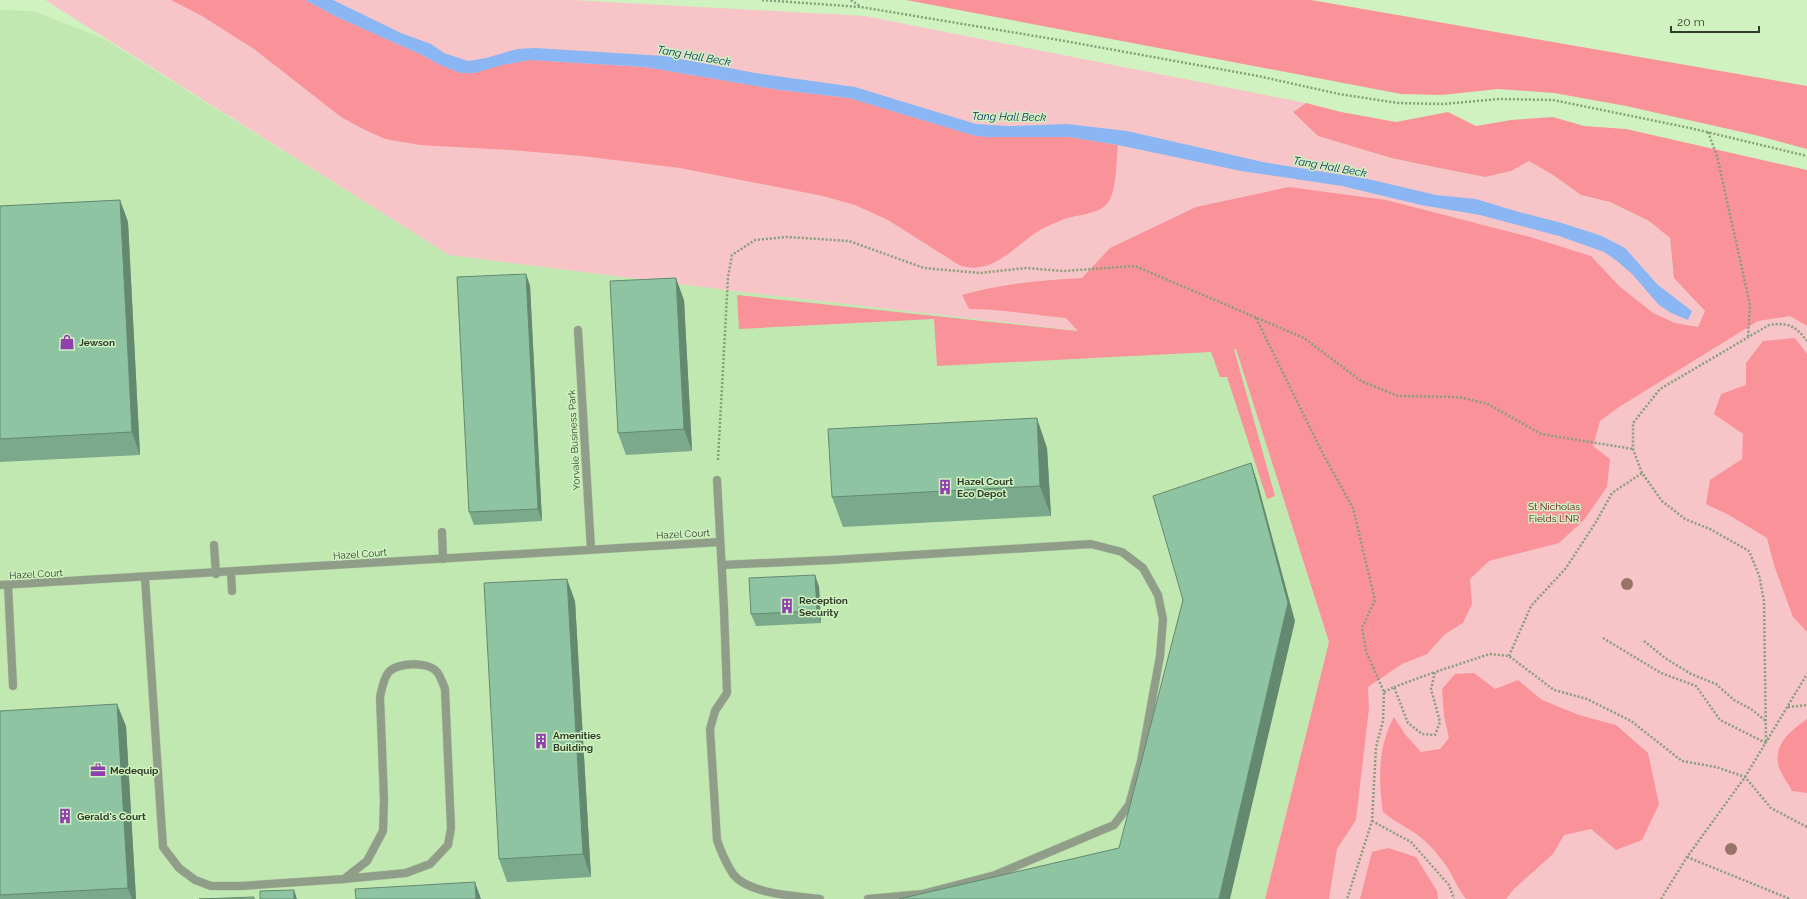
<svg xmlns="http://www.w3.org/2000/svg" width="1807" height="899" font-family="Raleway,sans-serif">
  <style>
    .built { fill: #c2e8b1 }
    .green { fill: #f7c5c7 }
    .forest { fill: #f99399 }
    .water { fill: #8ab7f3 }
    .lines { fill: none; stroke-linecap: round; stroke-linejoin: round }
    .lane-casing { stroke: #b0cea3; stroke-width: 9 }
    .street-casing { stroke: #b0cea3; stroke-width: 9 }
    .path { stroke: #859e7b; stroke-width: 2.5; stroke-dasharray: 2 2; stroke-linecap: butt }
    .lane { stroke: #8f9d89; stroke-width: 8 }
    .street { stroke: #8f9d89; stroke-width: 8 }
    .tree { fill: #977468 }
    .wall { fill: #7aa98b }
    .shaded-wall { fill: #638971 }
    .building { fill: #8ec4a2; stroke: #638971 }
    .labels { text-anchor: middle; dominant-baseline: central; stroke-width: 3; stroke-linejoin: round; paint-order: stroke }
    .poi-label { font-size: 10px; font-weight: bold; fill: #303d2a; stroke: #d0f2c1; text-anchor: start }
    .street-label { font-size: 10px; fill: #303d2a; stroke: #d0f2c1 }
    .park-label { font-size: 10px; fill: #680d20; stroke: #d0f2c1 }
    .water-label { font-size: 11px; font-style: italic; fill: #0c3160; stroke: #d0f2c1 }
  </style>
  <rect width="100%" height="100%" fill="#d0f2c1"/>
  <path class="built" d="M0,10L33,11L103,38L449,255L735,291L1236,349L1329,642L1265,899H0Z"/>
  <path class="green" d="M45,0H573L865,16L1306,103L1294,111L1318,136L1391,158L1439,168L1485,177L1511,171L1529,161L1553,175L1581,195L1610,202L1649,221L1670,238L1673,269L1807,199V899H1265L1329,642L1236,349L735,291L449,255Z"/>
  <path class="forest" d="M171,0H305L339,18L422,55L438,64L502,65L529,60L645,67L780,90L849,98L972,135L986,137H1069L1118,145C1116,161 1117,192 1107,204C1099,214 1074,215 1062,220C1052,224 1042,228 1034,234C1011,250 990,276 959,265L888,220L855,205L823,196L680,168L582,156L510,150L420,145L385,139L363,129L341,117L254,49L202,16Z
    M906,0H1311L1807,86V149L1755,135L1626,106L1554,93L1498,89L1442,95L1401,94Z
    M1306,103L1341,112L1396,122L1448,112L1476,126L1511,120L1553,117L1584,126L1626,129L1807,170V326L1790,316L1758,321L1619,407L1600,421L1593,446L1610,459L1607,487L1584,520L1559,543L1489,561L1470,579L1472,604L1463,623L1445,634L1427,654L1402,664L1368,687L1369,708L1356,820L1337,849L1329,899H1265L1329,642L1236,349H1234L1275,496L1267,499L1227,377H1220L1211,352L937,366L934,319L739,329L737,295L1078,331L1066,318C1033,315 1001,309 969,309L962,295C1001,284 1041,280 1082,278L1110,248L1196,207L1289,187L1386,200L1530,237L1591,256L1619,286L1653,313L1675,323L1698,327L1705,311L1674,278L1670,238L1649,221L1610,202L1581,195L1553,175L1529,161L1511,171L1485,177L1439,168L1391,158L1318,136L1293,112Z
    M1795,338L1807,354V632L1793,617L1774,565L1767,538L1729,515L1706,504L1710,480L1742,459L1743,434L1714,414L1721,394L1746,385V363L1763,341Z
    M1474,673L1495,689L1518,680L1542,700L1579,715L1616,725L1648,753L1659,804L1642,840L1616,850L1591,829L1564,835L1553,854L1514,889L1506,899H1466C1458,889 1454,878 1447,867C1442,860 1436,852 1430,846C1417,831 1398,825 1383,812C1378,781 1378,746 1394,717L1404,733L1421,752L1440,749L1449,738L1444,716L1442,689L1455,674Z
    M1807,719V793L1792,791C1788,783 1779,772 1778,763C1775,742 1792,730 1807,719Z
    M1388,848L1416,857L1437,891L1438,899H1360L1372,852Z"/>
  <path class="water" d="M305,0H333L401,33L431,44L444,53L468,61L486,58L517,49L535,48L665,56L755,73L855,87L976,124L1008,126L1067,124L1127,131L1263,162L1368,179L1436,195L1476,199L1519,212L1562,223L1602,236L1625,248L1658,285L1692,311L1688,320L1671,313L1659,305L1632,274L1617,261L1604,252L1559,236L1480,215L1421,205L1342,186L1241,171L1118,145L1069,137H986L972,135L849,98L780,90L645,67L529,60L502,65L474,73H460L438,64L422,55L339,18Z"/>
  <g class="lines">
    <g class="lane-casing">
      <path id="lane" d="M578,330L591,549
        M442,532L443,559
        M214,545L216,574
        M722,565L832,560L1091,544L1122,552L1143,568L1158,595L1163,619L1160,656L1141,761L1129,805L1114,825L995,875L922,894L868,899
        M231,573L232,591
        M145,578L163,847L179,868L195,880L211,886H240L344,879L406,873L430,864L448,845L451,828L445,689C443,684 441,677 437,672C429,661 396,662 388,673C383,680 382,689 380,697L384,800L383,831L367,861L344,879
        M8,585L13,686
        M724,609L727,693L715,711L710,729L717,840C721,852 726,863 733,874C748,894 796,896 820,899"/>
    </g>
    <g class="street-casing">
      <path id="street" d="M717,480L724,609
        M0,585L720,542"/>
    </g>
    <path class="path" d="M762,0L861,7L1059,40L1258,76L1339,94L1398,103L1443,104L1499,99L1553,100L1690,128L1807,156
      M851,0L861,7
      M1708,132L1717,156L1750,305L1748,337
      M1256,318L1323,454L1353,508L1375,600L1362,628L1366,651L1384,692L1383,721L1376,747L1372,821L1347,899
      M718,460L728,277L732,255L755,240L787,237L849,241L924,268L980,273L1026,268L1063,271L1135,266L1304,338L1361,381L1398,396L1459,397L1488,404L1541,434L1633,449
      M1603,638L1661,673L1696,686L1720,720L1766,743L1764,601L1759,575L1749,551L1710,529L1685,519L1662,501L1642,473L1633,449V423L1660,389L1769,325C1788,322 1796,326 1807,341
      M1644,641L1665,658L1691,674L1716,684L1734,700L1751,709L1766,721
      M1509,656L1531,606L1566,568L1596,522L1612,493L1642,473
      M1394,687L1435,672
      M1384,692L1394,687L1408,723L1422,734L1435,735L1440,722L1431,689L1435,672L1490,654L1509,656L1554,690L1587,699L1631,721L1682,761L1716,767L1745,777L1771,808L1807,827
      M1788,707L1807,705
      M1372,821L1411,842L1449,885L1454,899
      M1687,857L1790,899
      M1661,899L1687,857L1745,777L1807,674"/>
    <use href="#lane" class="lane"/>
    <use href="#street" class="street"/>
  </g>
  <g class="tree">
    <circle cx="1627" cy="584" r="6"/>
    <circle cx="1731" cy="849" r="6"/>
  </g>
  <path class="wall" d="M120,200L128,222L140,455L0,462V206Z
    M526,274L530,286L542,521L474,525L469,512Z
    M684,300L692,451L626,455L618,433Z
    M1047,448L1051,516L843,527L832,497Z
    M815,575L819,587L821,623L756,626L751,614Z
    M575,601L591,877L507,882L499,859Z
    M0,711L126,726L136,899H0Z"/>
  <path class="shaded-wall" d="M120,200L128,222L140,455L132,432Z
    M526,274L530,286L542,521L538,509Z
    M676,278L684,300L692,451L684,429Z
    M1037,418L1047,448L1051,516L1040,486Z
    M1251,463L1257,481L1295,621L1230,899H1219Z
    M815,575L819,587L821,623L817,611Z
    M567,579L575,601L591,877L583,854Z
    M117,704L126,726L136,899H132L128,888Z
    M475,882L481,899H476Z
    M294,890L297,899H294Z"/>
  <path class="building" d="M120,200L132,432L0,439V206Z
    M526,274L538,509L469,512L457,277Z
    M676,278L684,429L618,433L610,281Z
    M1037,418L1040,486L832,497L828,429Z
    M1251,463L1288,603L1219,899H899L1119,848L1183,600L1153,496Z
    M815,575L817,611L751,614L749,578Z
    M567,579L583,854L499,859L484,583Z
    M117,704L128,888L0,895V711Z
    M475,882L476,899H356L355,889Z
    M294,890V899H260V891Z
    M254,897V899H199Z"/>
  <defs>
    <g id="shop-bare" transform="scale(1.2)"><path d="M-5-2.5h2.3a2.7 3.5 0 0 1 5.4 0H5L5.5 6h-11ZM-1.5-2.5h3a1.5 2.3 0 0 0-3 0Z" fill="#913fae" stroke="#d0f2c1" stroke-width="2.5" paint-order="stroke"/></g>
    <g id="building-bare" transform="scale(1.2)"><path d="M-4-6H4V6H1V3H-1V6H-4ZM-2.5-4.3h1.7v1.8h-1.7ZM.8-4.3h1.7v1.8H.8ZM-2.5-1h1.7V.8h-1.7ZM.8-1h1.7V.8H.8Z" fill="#913fae" stroke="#d0f2c1" stroke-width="2.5" paint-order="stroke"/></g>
    <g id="office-bare" transform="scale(1.2)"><path d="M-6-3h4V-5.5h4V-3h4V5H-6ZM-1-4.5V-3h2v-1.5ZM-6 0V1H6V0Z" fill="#913fae" stroke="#d0f2c1" stroke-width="2.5" paint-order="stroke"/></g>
  </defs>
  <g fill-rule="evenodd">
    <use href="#shop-bare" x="67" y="342"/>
    <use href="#building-bare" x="945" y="487"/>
    <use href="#building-bare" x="787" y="606"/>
    <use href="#building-bare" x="541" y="741"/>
    <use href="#office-bare" x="98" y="770"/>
    <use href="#building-bare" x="65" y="816"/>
  </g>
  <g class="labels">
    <g class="poi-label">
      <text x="79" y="342">Jewson</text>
      <text x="957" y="481">Hazel Court<tspan x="957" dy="12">Eco Depot</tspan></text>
      <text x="799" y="600">Reception<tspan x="799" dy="12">Security</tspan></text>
      <text x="553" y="735">Amenities<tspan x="553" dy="12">Building</tspan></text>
      <text x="110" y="770">Medequip</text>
      <text x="77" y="816">Gerald's Court</text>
    </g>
    <g class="street-label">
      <text transform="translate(574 440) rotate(-93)">Yorvale Business Park</text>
      <text transform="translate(683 534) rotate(-3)">Hazel Court</text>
      <text transform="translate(360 554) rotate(-4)">Hazel Court</text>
      <text transform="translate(36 574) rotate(-3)">Hazel Court</text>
    </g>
    <g class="park-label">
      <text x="1554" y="506">St Nicholas<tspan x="1554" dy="12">Fields LNR</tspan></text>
    </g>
    <g class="water-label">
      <text transform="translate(694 56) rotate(10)">Tang Hall Beck</text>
      <text transform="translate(1009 117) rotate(1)">Tang Hall Beck</text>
      <text transform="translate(1330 167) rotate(10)">Tang Hall Beck</text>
    </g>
  </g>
  <path d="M1671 26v6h88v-6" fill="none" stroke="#303d2a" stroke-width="2"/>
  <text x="1677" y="26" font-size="12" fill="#303d2a" stroke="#d0f2c1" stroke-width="3" paint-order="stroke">20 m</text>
</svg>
